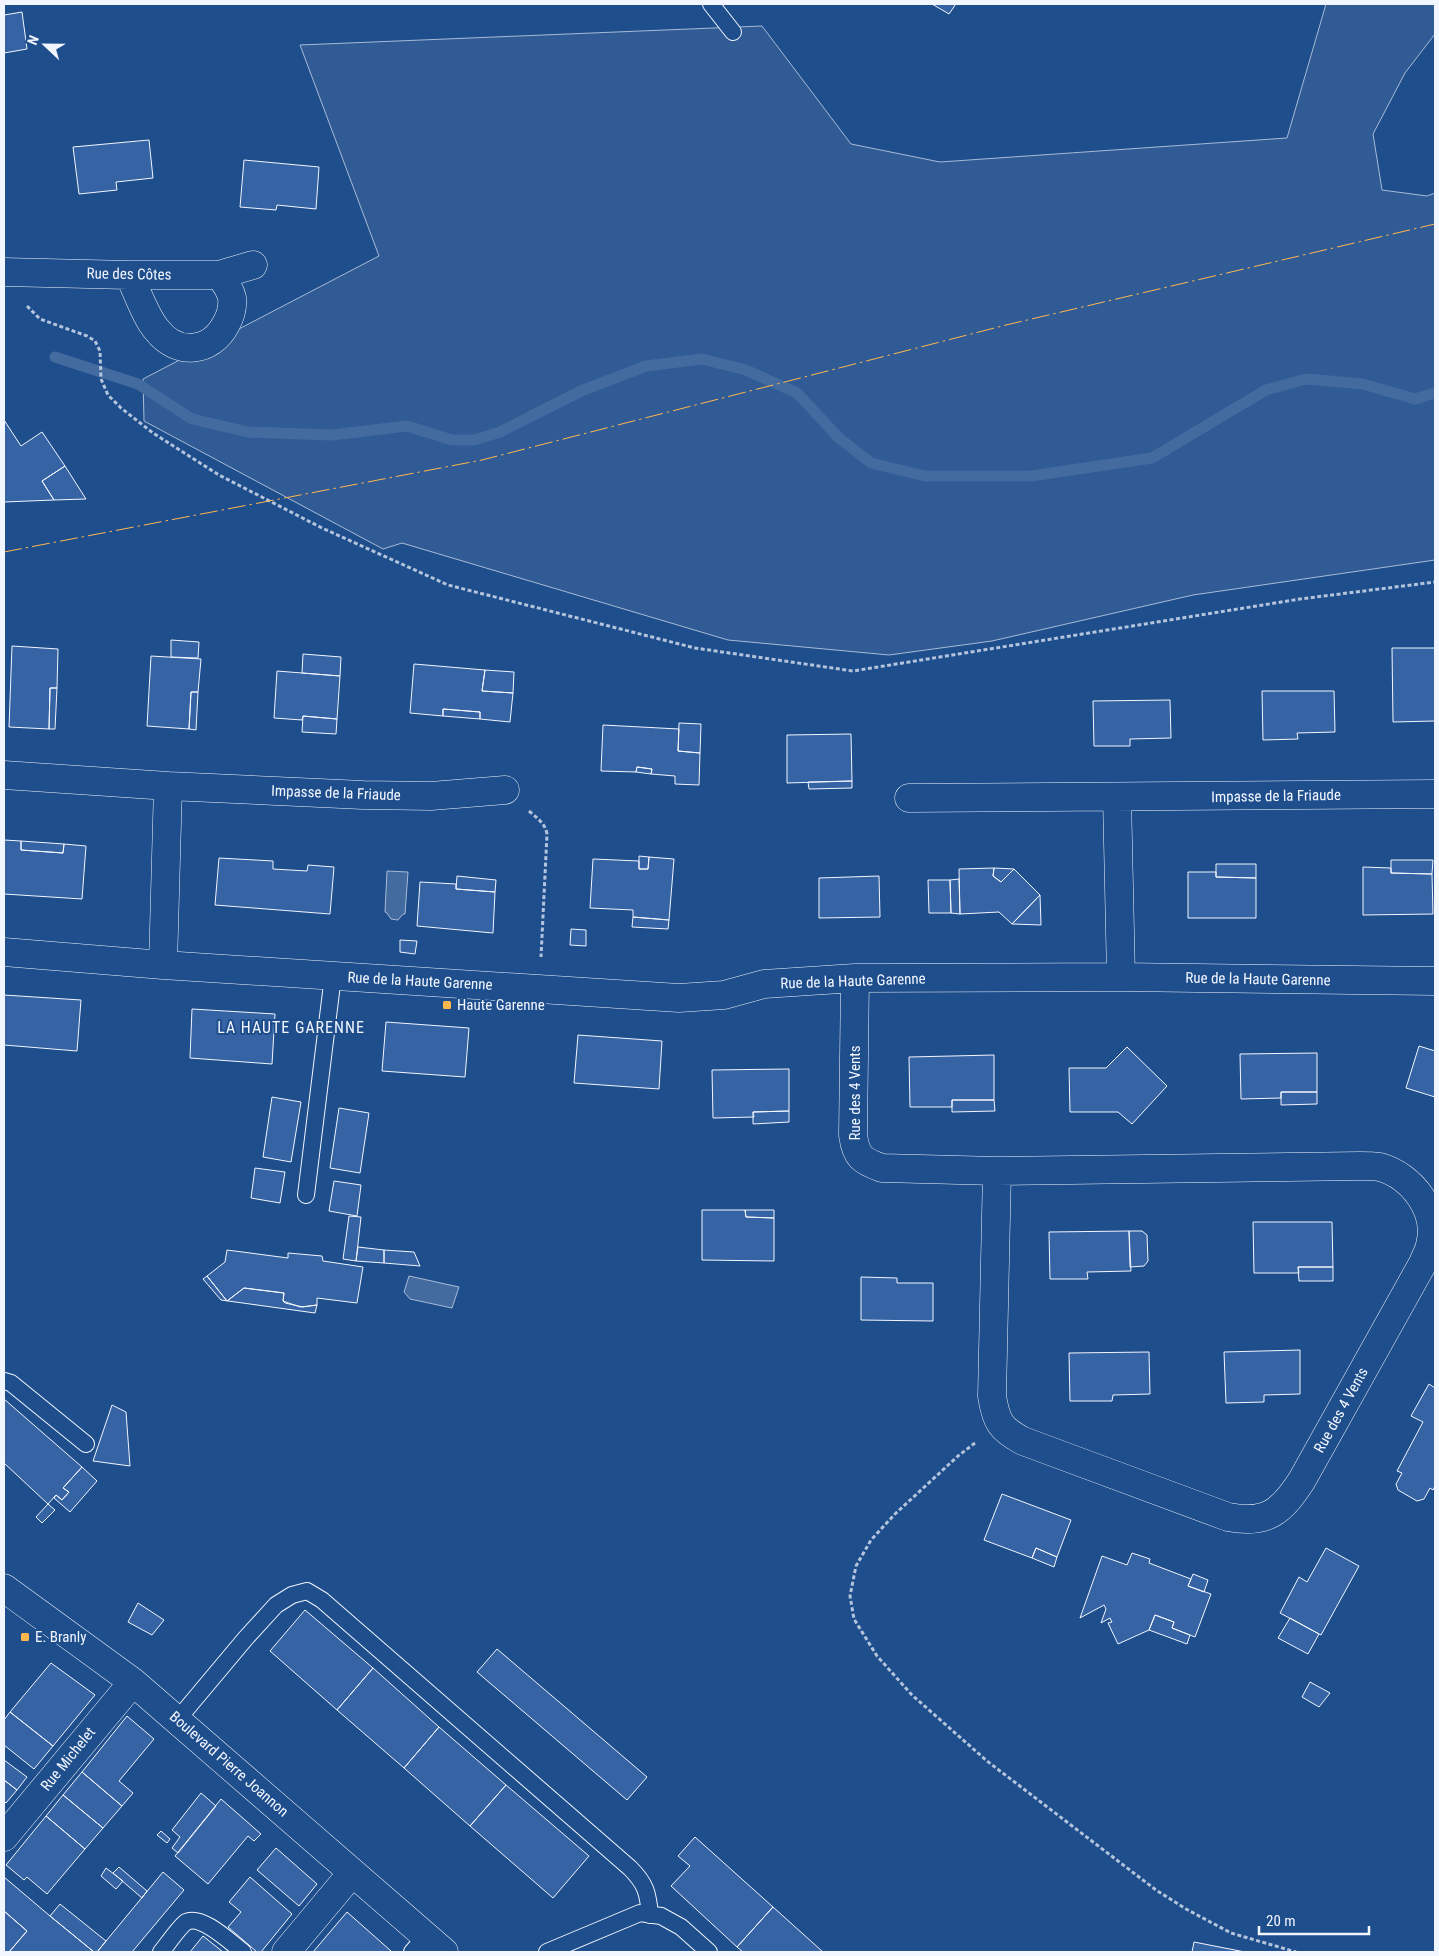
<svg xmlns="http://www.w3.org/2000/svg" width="1439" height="1956" font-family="'Roboto Condensed',sans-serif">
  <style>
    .built { fill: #305b95; stroke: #a8bbd7 }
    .water { fill: #446ba0; stroke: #a8bbd7 }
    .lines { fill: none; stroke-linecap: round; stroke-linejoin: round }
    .stream { stroke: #446ba0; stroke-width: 11 }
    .building { fill: #3563a3; stroke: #f2f6ff }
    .lane-casing { stroke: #f2f6ff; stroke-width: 18 }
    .street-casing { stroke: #f2f6ff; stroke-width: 29 }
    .path { stroke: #b3c4dc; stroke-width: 3; stroke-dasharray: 4 2.5; stroke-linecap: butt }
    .lane { stroke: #1f4e8c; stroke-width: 16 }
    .street { stroke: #1f4e8c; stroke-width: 28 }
    .power { stroke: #ffb74d; stroke-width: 1; stroke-dasharray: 18 4 2.5 4; stroke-linecap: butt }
    .poi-dot { fill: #ffb74d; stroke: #1f4e8c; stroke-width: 2 }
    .labels { text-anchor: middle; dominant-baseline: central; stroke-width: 4; stroke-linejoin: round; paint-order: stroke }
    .street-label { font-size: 15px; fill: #f2f6ff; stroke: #1f4e8c }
    .poi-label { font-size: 15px; fill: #f2f6ff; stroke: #1f4e8c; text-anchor: start }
    .neighbourhood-label { font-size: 16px; letter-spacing: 1px; fill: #f2f6ff; stroke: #1f4e8c }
  </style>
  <rect width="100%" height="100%" fill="#1f4e8c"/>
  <path class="built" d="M1326,4H1435V34L1405,73L1373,134L1382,190L1427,196L1435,193V560L1193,595L992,641L889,655L728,640L402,543L383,549L144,421L143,379L379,256L300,45L762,26L851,144L940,162L1287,138Z"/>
  <path class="water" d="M387,871L408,872L405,914H403L398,920L391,919L387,913L385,912Z
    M409,1276L459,1287L452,1308L410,1299L404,1292Z"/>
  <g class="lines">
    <path class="stream" d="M55,357L138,384L192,419L248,432L332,435L407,426L452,440H474L500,432L581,391L646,366L702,359L746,370L797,393L839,438L871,463L925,476H1031L1152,458L1266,390L1306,379L1363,384L1415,399L1435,393"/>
  </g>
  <path class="building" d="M932,4H956L949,14Z
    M22,12L27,49L4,53V15Z
    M149,140L153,178L116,182L117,190L79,194L73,147Z
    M244,160L319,167L316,209L277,205L276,210L240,207Z
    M4,420L21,446L42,432L65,466L42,481L54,500L4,502Z
    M65,466L86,499L54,500L42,481Z
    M171,640L199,642L198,658L171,657Z
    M12,646L58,649L57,688H50L49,729L9,727Z
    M1392,648H1435V721L1393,722Z
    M303,654L341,657L340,676L302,673Z
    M151,656L201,659L198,692H191L189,729L147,726Z
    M414,664L485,670L482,691L513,693L510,722L480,719V712L443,709V716L410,713Z
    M485,670L514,672L513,693L482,691Z
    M277,671L340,676L337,719L303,716L302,720L274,718Z
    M50,688H57L55,729H49Z
    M1262,691H1334L1335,732L1297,733L1298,739L1263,740Z
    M191,692H198L196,730L189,729Z
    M1170,700L1171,738L1130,739V746H1094L1093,701Z
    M443,709L480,712V719L443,716Z
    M303,716L337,719L336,734L302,732Z
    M679,723L701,724L700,753L678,751Z
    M603,725L679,729L678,751L700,753L699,785L675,784V776L651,774L652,769L637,767L636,772L601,771Z
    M851,734L852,781L787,783V735Z
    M637,767L652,769L651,774L636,772Z
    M852,781V788L809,789L808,782Z
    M4,840L21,841V850L63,853L64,844L86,846L82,899L4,894Z
    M21,841L64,844L63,853L21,850Z
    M639,856L649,857L648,869H639Z
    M649,857L674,859L669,920L633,917V910L590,908L593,859L639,861V869H648Z
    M219,858L273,861V869L307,871L308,865L334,867L330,914L215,905Z
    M1391,860H1433L1432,874L1391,873Z
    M1216,864H1256V878L1216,877Z
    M1363,867L1391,868V873L1432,874L1433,914L1363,915Z
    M994,868L993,876L1001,882L1014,869L1040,895L1012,924L999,912L960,914L959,869Z
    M994,868L1014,869L1001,882L993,876Z
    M1188,872H1216V877L1256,878V918H1188Z
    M457,876L496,880L495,892L456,889Z
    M879,876L880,917L819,918V878Z
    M959,879L960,914L951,913L950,880Z
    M928,880H950L951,913H929Z
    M420,882L456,884V889L495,892L493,933L417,926Z
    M1040,895L1041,925L1012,924Z
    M633,917L669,920L668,929L632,927Z
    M571,929L586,930V946L570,945Z
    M400,940L417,941L415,954L400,952Z
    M4,995L81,1000L77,1051L4,1045Z
    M192,1009L275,1014L272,1064L190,1058Z
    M386,1022L469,1028L465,1077L382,1071Z
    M578,1035L662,1041L659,1089L574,1083Z
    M1419,1046L1435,1051V1097L1406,1088Z
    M1127,1047L1167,1086L1132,1124L1118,1112H1070L1069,1068H1106Z
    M1317,1053V1092H1281V1098L1241,1099L1240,1054Z
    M994,1055V1100H952V1107H910L909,1057Z
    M789,1069V1111L753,1112L754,1117L713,1118L712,1070Z
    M1281,1092H1317V1104L1281,1105Z
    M272,1097L301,1102L291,1162L263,1157Z
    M952,1100H994L995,1111L952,1112Z
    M339,1108L369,1113L360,1173L330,1168Z
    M789,1111V1122L753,1124V1112Z
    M255,1168L285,1172L280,1203L251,1198Z
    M334,1181L361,1185L357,1216L329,1211Z
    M702,1210H745L746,1217L774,1218V1261L702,1260Z
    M745,1210H774V1218L746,1217Z
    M349,1216L361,1217L356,1261L343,1259Z
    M1253,1222H1332L1333,1267H1298L1299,1273H1254Z
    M1129,1231H1142L1147,1235L1148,1261L1144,1266L1130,1267Z
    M1129,1231L1131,1271L1087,1272L1088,1279H1050L1049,1232Z
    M358,1247L384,1250V1263L356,1261Z
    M227,1250L288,1258V1253L322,1256L323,1261L363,1267L357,1303L317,1298V1305L300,1307L283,1301L284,1293L244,1288L227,1301L207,1276L225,1262Z
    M384,1250L414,1252L420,1266L384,1263Z
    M1298,1267H1333V1281H1299Z
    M207,1276L227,1301L244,1288L284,1293L283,1301L285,1303L303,1307L317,1305L315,1313L221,1300L203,1279Z
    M861,1277L897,1278V1283H933V1321L861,1320Z
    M1300,1350V1394L1264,1395V1402L1226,1403L1224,1352Z
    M1149,1352L1150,1394L1113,1395L1112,1401H1070L1069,1353Z
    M1429,1384L1435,1388V1486L1433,1490L1430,1488L1424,1499L1417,1501L1398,1490L1396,1484L1402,1473L1397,1471L1423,1422L1411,1416Z
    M4,1399L82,1467L63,1488L69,1492L62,1500L56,1495L48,1504L4,1463Z
    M112,1405L126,1412L130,1466L93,1461Z
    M82,1467L97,1481L70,1512L54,1498L56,1495L62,1500L69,1492L63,1488Z
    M1002,1494L1071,1520L1057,1557L1036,1548L1032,1558L984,1540Z
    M48,1504L55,1510L42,1523L36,1517Z
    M1036,1548L1057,1557L1054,1567L1032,1558Z
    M1326,1548L1359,1566L1321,1635L1280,1613L1299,1577L1307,1582Z
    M1132,1553L1150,1559L1149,1563L1191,1579L1188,1586L1211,1594L1195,1637L1172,1628L1174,1622L1155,1615L1149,1630L1118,1644L1108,1623L1112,1622L1110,1618L1101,1623L1106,1609L1104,1605L1080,1618L1102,1556L1127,1565Z
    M1193,1574L1208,1580L1204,1592L1188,1586Z
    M138,1603L164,1620L152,1635L128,1622Z
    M305,1610L373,1668L337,1710L270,1651Z
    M1155,1615L1174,1622L1172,1628L1190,1635L1187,1644L1149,1630Z
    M1290,1618L1319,1634L1308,1654L1278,1638Z
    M497,1649L647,1777L627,1800L477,1672Z
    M51,1663L95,1695L53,1746L10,1712Z
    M373,1668L439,1727L404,1768L337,1710Z
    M1310,1682L1330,1693L1319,1707L1302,1697Z
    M10,1712L53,1746L34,1769L4,1745V1720Z
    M127,1716L154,1739L119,1781L133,1793L122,1806L82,1772Z
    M439,1727L506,1785L470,1826L404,1768Z
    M4,1760L27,1777L17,1790L4,1780Z
    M82,1772L122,1806L103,1828L63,1795Z
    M4,1780L17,1790L6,1803L4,1801Z
    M506,1785L589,1856L553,1898L470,1826Z
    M201,1793L216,1806L178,1853L172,1848L180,1837L172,1830Z
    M63,1795L103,1828L85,1849L46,1816Z
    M221,1799L261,1834L254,1841L248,1836L208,1884L175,1856Z
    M46,1816L85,1849L47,1894L27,1877L24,1880L6,1865Z
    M161,1831L170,1839L167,1843L157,1835Z
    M695,1837L773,1907L737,1947L671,1886L690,1866L678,1856Z
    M276,1848L317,1884L299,1906L257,1870Z
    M119,1867L147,1891L142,1898L113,1873Z
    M106,1868L123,1881L116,1889L101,1876Z
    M163,1872L184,1890L132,1952H97Z
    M4,1877L50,1916L94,1952H9L27,1931L4,1911Z
    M250,1877L292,1914L261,1952H257L228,1927L241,1912L229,1902Z
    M60,1904L106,1941L97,1952H94L50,1916Z
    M773,1907L823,1952H743L737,1947Z
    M4,1911L27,1931L9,1952H4Z
    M347,1912L391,1951L390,1952H313Z
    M203,1936L223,1952H190Z
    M1194,1942L1245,1952H1192Z"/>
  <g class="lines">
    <g class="lane-casing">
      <path id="lane" d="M711,4L733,32
        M306,1195L333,976
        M4,1381L11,1383L86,1444
        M178,1719L245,1639L276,1605L292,1595L307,1591L322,1600L630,1868C646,1884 648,1893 650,1915
        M161,1952C167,1945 179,1927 186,1922C202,1914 231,1943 243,1952
        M412,1952L426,1936
        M547,1952L640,1913L661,1916L681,1927L709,1952"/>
    </g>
    <g class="street-casing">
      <path id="street" d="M4,272L129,275H219L253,265
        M129,275C137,291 146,318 157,330C177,356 211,353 226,324C230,317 233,307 232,298C230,289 225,282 219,275
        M4,775L168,786L163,965
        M168,786L363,795L431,796L505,790
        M1117,797L1121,977
        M909,798L1435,794
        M4,952L163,965L679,998L724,995L764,984L855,978L1121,977L1435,981
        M855,978L853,1135C856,1157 862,1161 882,1168L997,1171L1360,1166C1366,1166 1374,1166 1380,1167C1412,1176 1439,1211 1430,1245C1429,1251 1425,1257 1423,1263L1302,1480C1282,1511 1267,1525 1228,1517L1023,1441C1000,1429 996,1421 992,1396L997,1171
        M4,1588L133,1682L444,1952
        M4,1837L133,1682
        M286,1952L352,1873"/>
    </g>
    <path class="path" d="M27,306L40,319L87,336L95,341L100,351L101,379L108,395L121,408L153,433L219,475L322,528L448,585L695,648L853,671L1300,599L1435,582
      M529,811C537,818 545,823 547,834L541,957
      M975,1443L958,1456L895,1514L871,1540L856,1566L850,1596L854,1619L877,1656L912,1695L987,1761L1156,1890L1186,1909L1231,1933L1296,1952"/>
    <use href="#lane" class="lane"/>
    <use href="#street" class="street"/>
    <path class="power" d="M4,552L482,460L1006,325L1435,224"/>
  </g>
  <g class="poi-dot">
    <rect x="442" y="1000" width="10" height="10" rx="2.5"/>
    <rect x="20" y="1632" width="10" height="10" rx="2.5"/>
  </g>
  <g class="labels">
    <g class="street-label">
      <text transform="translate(129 274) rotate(1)">Rue des Côtes</text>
      <text transform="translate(336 793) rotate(2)">Impasse de la Friaude</text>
      <text transform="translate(1276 796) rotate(-1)">Impasse de la Friaude</text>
      <text transform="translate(1258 979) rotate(1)">Rue de la Haute Garenne</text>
      <text transform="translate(420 981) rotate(3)">Rue de la Haute Garenne</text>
      <text transform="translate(853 981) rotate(-2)">Rue de la Haute Garenne</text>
      <text transform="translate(855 1093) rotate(-90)">Rue des 4 Vents</text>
      <text transform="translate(1341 1410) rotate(-61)">Rue des 4 Vents</text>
      <text transform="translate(68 1759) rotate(-51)">Rue Michelet</text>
      <text transform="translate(229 1764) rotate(41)">Boulevard Pierre Joannon</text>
    </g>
    <g class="poi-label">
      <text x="457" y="1005">Haute Garenne</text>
      <text x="35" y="1637">E. Branly</text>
    </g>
    <g class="neighbourhood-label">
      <text x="291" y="1027">LA HAUTE GARENNE</text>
    </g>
  </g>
  <rect width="1439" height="1956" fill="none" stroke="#f2f6ff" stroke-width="10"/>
  <g transform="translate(45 45) rotate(292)" stroke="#1f4e8c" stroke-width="4" paint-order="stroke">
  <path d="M0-4L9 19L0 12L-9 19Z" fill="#f2f6ff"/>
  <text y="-8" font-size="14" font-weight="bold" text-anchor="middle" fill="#f2f6ff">N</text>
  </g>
  <path d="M1259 1926v8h110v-8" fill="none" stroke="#f2f6ff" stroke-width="2.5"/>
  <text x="1266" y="1926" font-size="15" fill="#f2f6ff" stroke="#1f4e8c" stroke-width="4" paint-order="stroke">20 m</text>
</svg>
